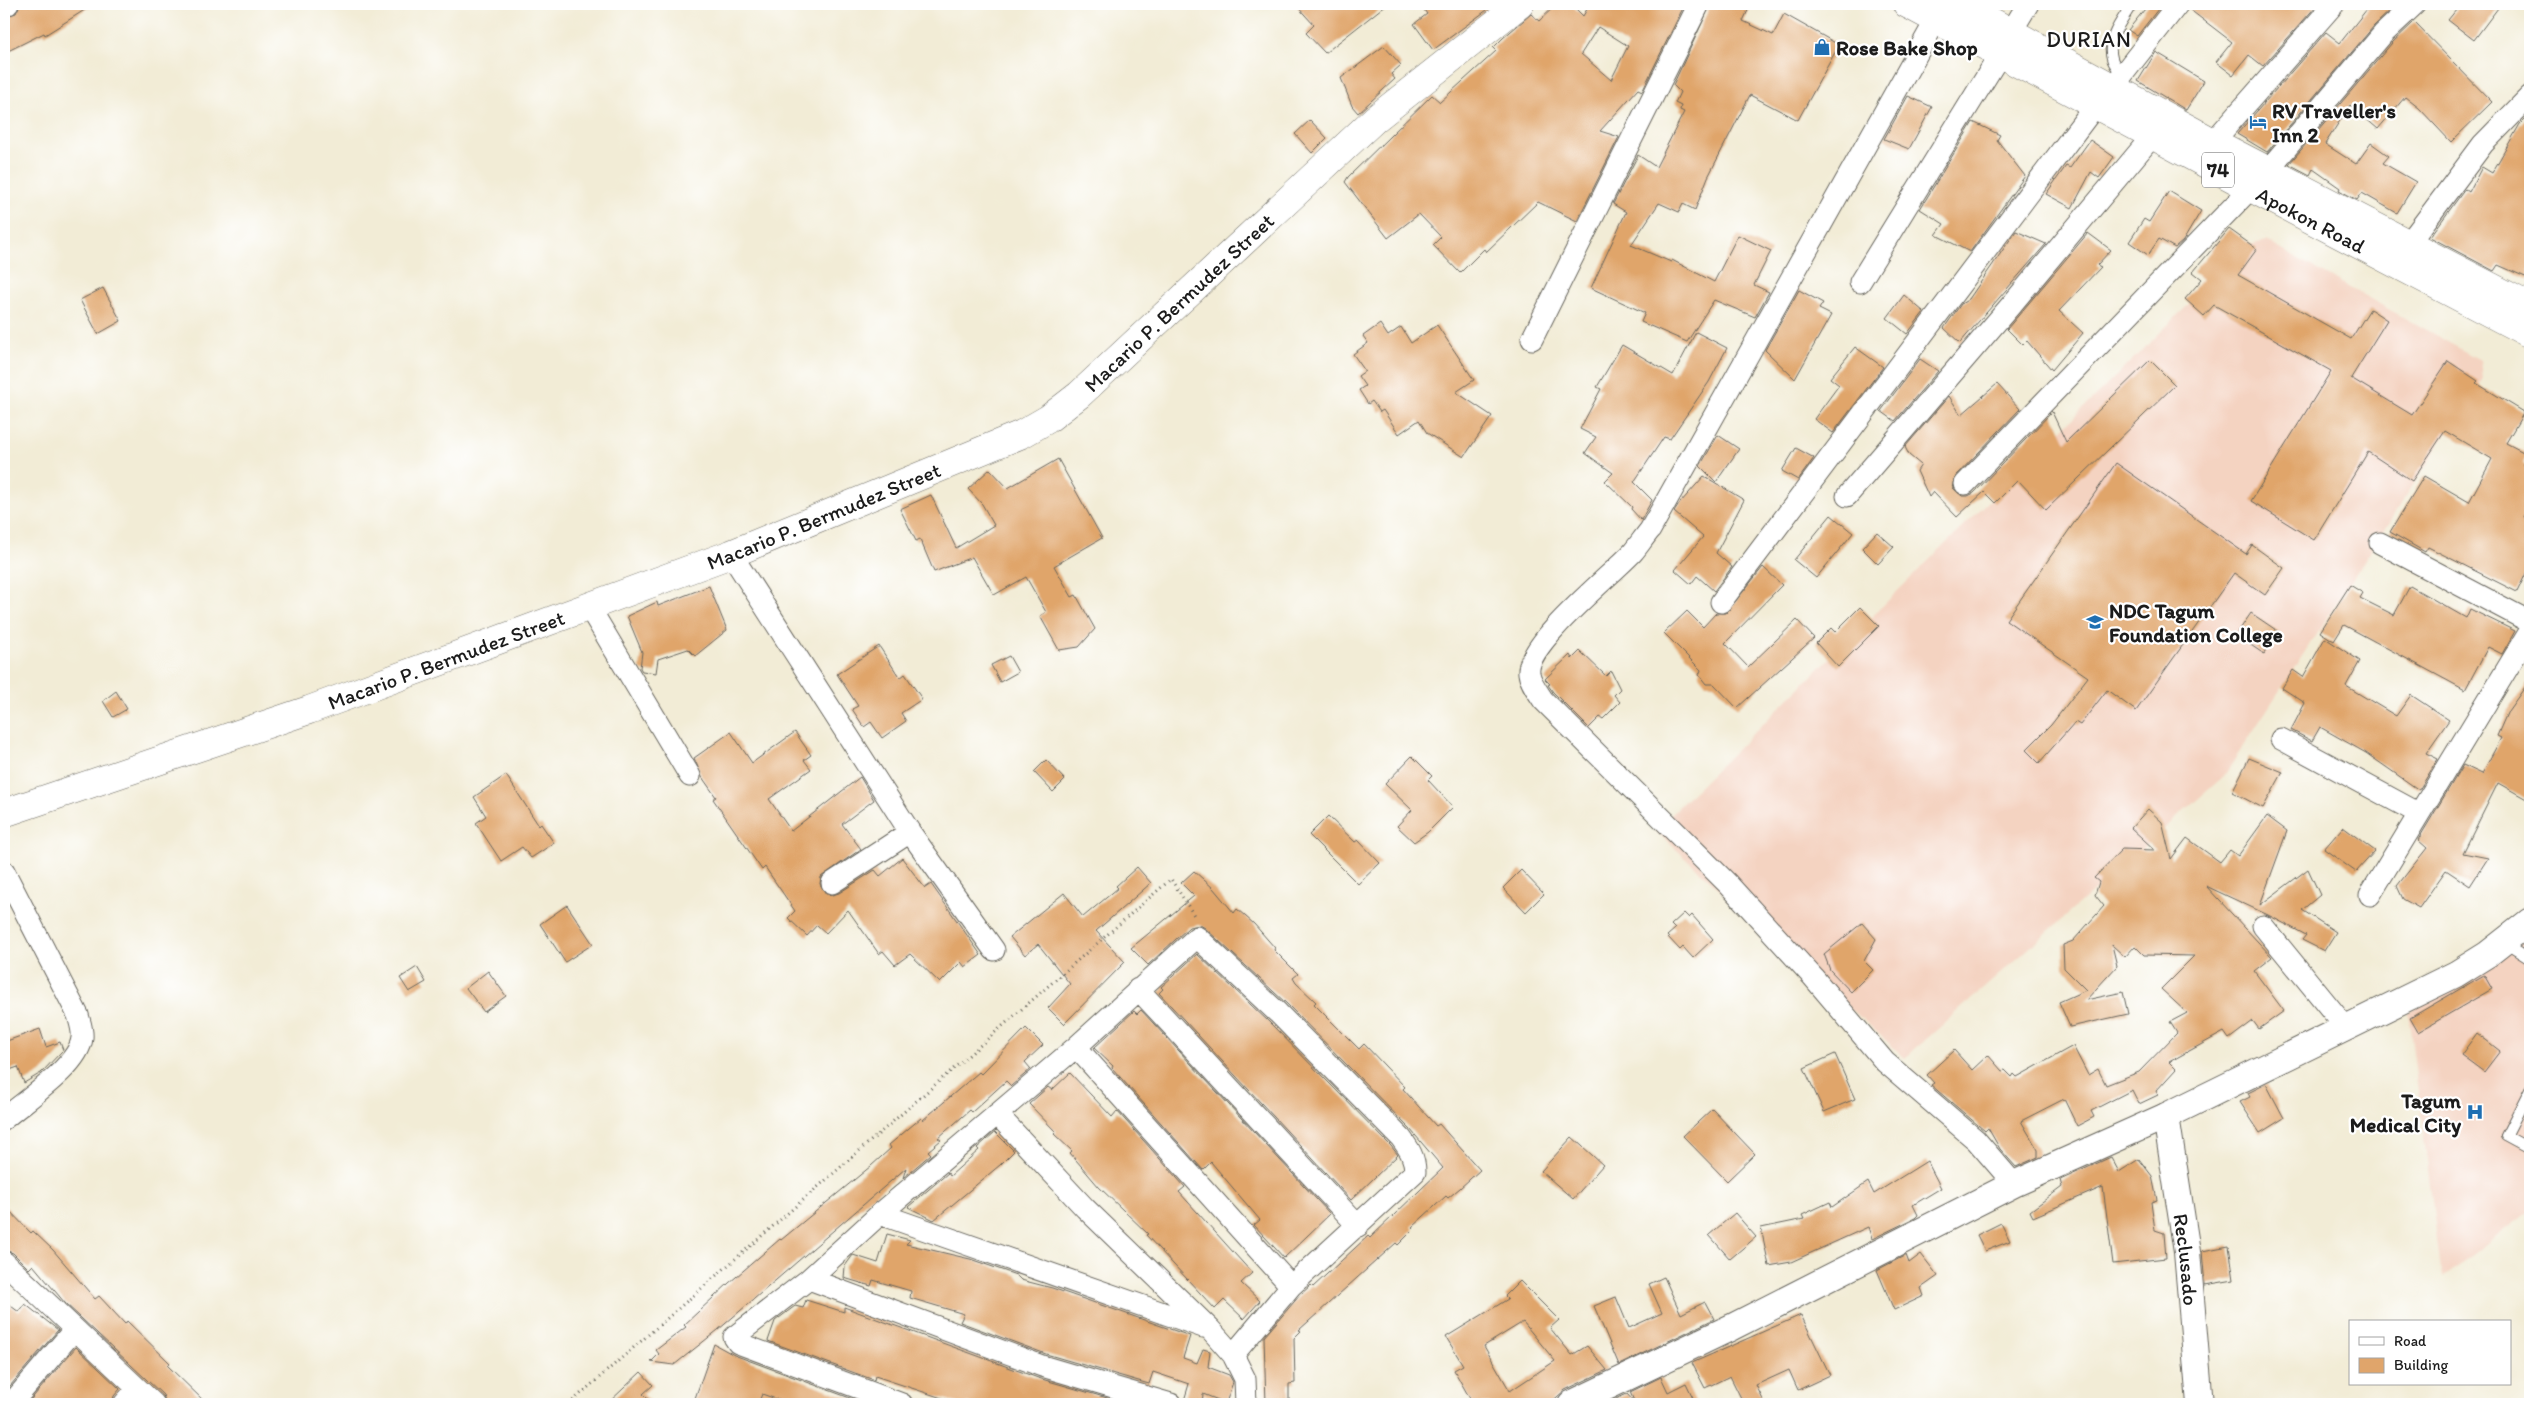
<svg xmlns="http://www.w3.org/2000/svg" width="2534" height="1408" font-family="Itim,sans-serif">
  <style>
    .built { fill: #f4d3c1 }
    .building { fill: #e0a56b; fill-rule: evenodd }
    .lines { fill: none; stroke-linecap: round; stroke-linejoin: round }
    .service-casing { stroke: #67655d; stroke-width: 12 }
    .minor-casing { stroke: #67655d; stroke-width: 23 }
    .tertiary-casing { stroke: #67655d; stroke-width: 28 }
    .secondary-casing { stroke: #67655d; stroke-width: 29 }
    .trunk-casing { stroke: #67655d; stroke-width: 29 }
    .path { stroke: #67655d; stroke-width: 3; stroke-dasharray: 1 4; stroke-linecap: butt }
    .service { stroke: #fff; stroke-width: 10 }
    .minor { stroke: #fff; stroke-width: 21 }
    .tertiary { stroke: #fff; stroke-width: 26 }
    .secondary { stroke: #fff; stroke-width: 28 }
    .trunk { stroke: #fff; stroke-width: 28 }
    .labels { text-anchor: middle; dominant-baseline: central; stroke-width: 4.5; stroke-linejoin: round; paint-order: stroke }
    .shield { fill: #fff; stroke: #606060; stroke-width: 1 }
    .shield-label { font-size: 20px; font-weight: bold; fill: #1c1c1c }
    .poi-label { font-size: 21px; font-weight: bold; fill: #1c1c1c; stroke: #fff; text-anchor: start }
    .street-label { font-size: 21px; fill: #1c1c1c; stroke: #fff }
    .neighbourhood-label { font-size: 22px; letter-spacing: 1px; fill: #1c1c1c; stroke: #fff }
  </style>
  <rect width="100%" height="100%" fill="#fff"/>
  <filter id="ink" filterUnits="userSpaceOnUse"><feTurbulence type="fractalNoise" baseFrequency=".02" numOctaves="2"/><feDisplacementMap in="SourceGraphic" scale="10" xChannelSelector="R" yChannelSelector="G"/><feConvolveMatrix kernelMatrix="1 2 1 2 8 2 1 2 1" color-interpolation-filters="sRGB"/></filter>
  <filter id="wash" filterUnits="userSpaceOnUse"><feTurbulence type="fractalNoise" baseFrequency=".0096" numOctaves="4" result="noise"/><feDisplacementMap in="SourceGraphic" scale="20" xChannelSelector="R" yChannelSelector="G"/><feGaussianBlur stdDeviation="1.12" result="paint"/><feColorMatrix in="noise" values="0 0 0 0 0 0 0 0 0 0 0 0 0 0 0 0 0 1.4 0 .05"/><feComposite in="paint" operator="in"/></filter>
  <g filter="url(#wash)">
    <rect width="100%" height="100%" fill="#f2ecd6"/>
    <path class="built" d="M2266,241L2480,360L2482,379L2224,776L1905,1058L1655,830L2249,245Z
      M2530,933V1210L2442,1278L2408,1013L2479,973Z"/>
    <g id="blocks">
      <path class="building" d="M20,4H94L45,35L44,33L4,53V17L16,13Z
        M1295,4H1387L1325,53L1306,33L1314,25Z
        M1420,4H1495L1433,50L1414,24L1427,14Z
        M1557,4H1571L1583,16L1590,4H1685L1642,91L1638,89L1600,131L1619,137L1577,221L1538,202L1486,252L1484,249L1460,273L1433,245L1441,237L1419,214L1388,238L1345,182L1348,177L1432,95L1440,102L1496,51L1493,48L1503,38L1531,14L1539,21ZM1598,27L1628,46L1611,80L1581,54Z
        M1711,4H1751L1743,21L1773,35L1784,14L1839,45L1798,120L1750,95L1708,177L1695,210L1683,204L1679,212L1659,203L1631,245L1671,262L1672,260L1714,282L1738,235L1771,251L1754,285L1769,292L1755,317L1714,300L1687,342L1641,322L1645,313L1591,288L1626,212L1613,204L1638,155L1656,167L1684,112L1680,110L1681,106L1675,103L1680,92L1673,85Z
        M2149,4H2162L2137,36L2128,30Z
        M2190,4H2318L2263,66L2249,55L2233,75L2216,62L2232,42L2189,9Z
        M2371,4L2396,5L2374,26L2267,152L2237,134L2326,32L2340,43Z
        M2461,4H2501L2474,40L2448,20Z
        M2414,22L2492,102L2451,142L2419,108L2405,97L2378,129L2350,105L2325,144L2356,164L2371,143L2389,156L2383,163L2416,182L2397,213L2362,193L2357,200L2339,190L2340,188L2313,169L2310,175L2289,164L2392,43Z
        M1384,46L1401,65L1391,74L1395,79L1358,113L1352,106L1341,78Z
        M2156,52L2204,81L2186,110L2138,81Z
        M1908,96L1932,107L1909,149L1884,139Z
        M2530,114V279L2498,265L2494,271L2430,237L2465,189L2469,192L2482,167L2492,173L2520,124Z
        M1310,120L1327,138L1312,153L1295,134Z
        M1973,122L2000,135L1997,140L2025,176L1970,252L1936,235L1944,224L1920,209Z
        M2090,140L2114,157L2099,178L2091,172L2072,208L2046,194L2066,166L2070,168Z
        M2169,191L2201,211L2183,241L2175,248L2159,239L2148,255L2129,242L2144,219L2149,222Z
        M2229,229L2257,249L2238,275L2351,339L2370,309L2387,320L2351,378L2412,415L2448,361L2478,381L2476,383L2524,412L2506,443L2527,454L2523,464L2530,467V505L2524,517L2530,519V565L2517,592L2428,547L2425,552L2390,532L2424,476L2469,502L2492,459L2445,431L2412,481L2368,452L2314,540L2251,501L2331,371L2214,305L2204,316L2185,299L2202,279L2193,272Z
        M2016,231L2046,244L1960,343L1944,328L1961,304L1969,299Z
        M2088,233L2111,250L2097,265L2101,267L2059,311L2083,333L2052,370L2027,341L2023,345L2007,329Z
        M103,288L121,321L98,334L80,300Z
        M1799,290L1823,303L1819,309L1831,315L1795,379L1765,350Z
        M1904,295L1924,312L1907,334L1887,318Z
        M1380,324L1388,336L1401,327L1411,343L1437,325L1474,380L1456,392L1492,416L1464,457L1427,433L1419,420L1399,434L1383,410L1380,412L1372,401L1368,404L1359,390L1365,386L1358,376L1365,371L1353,354L1368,343L1363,336Z
        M1696,332L1727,348L1709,382L1670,439L1664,437L1634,482L1652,500L1641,520L1631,509L1632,507L1605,481L1613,473L1585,453L1596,437L1580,429L1601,389L1597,387L1622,345L1673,375Z
        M1855,347L1883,367L1833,433L1814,419L1839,385L1830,378Z
        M1920,359L1938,371L1895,421L1881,411Z
        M2150,360L2175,385L2046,510L2018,480L1995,503L1984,492L1957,517L1933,492L1929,497L1917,471L1921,465L1909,455L1905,447L1949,396L1961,415L1997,384L2020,409L1956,476L1953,488L1962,496H1968L1974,493L2052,412L2066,442Z
        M1718,435L1739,449L1716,482L1700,466Z
        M1796,448L1814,458L1798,480L1782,471Z
        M1058,459L1102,538L1054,566L1072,597L1076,595L1095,629L1079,647L1059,650L1040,616L1046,612L1026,577L994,595L972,557L934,572L920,539L916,541L900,509L931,495L956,548L994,525L982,504L968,489L990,469L1008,488Z
        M2116,463L2246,554L2252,545L2284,568L2265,595L2234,573L2136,711L2107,690L2080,725L2075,722L2039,763L2026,750L2051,725L2088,677L2006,620Z
        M1704,476L1744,500L1716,553L1732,567L1714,591L1697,576L1691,584L1675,570L1703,537L1674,512L1680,503Z
        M1831,515L1853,533L1816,578L1794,560Z
        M1877,532L1894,547L1878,564L1862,548Z
        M1763,567L1782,585L1725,643L1748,667L1797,620L1814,638L1737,708L1714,684H1706L1699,675L1701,670L1664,633L1687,611L1703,627L1716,613H1726Z
        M2350,585L2363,593L2360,598L2394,615L2410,586L2466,618L2470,609L2515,631L2502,654L2488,647L2465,690L2344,625L2334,641L2320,632Z
        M709,586L727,630L695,656L688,649L658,659L656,673L642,671L640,668L642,652L627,616L657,602L658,606Z
        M1860,607L1879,626L1838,667L1816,643L1831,628L1835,632Z
        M2251,613L2279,632L2264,654L2236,635Z
        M2325,638L2360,661L2346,686L2396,716L2411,695L2449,720L2426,753L2438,759L2419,790L2366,753L2320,727L2312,741L2291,730L2305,703L2282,688L2293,670L2303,677Z
        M879,646L900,678L905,674L922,699L901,713L906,721L882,738L871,722L864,727L852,709L858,706L837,674Z
        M1580,651L1606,676L1611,671L1620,689L1614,695L1620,702L1603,719L1600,717L1589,728L1553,692L1548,685L1550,684L1545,679L1570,655L1572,659Z
        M1009,656L1018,672L1000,682L991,665Z
        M2530,680V801L2498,783L2463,853L2488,858L2470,886L2446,870L2419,908L2403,899L2397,886L2427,848L2418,840L2463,765L2482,774L2501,738L2497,736L2508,711Z
        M116,691L127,709L113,717L103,701Z
        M731,732L752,763L795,732L811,755L804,760L811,769L769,799L791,831L860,777L874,800L842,824L861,849L821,877L820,884L826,894L832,895L839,893L875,870L880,876L902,858L925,888L931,884L981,955L965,967L961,962L940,983L910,954L895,965L883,951L879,954L848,910L826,933L817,925L807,936L788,918L795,911L765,867L762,870L713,799L716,797L702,777L694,758Z
        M1412,756L1432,776L1428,780L1453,807L1428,832L1414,842L1397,826L1412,810L1385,784Z
        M2249,758L2283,772L2263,808L2232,792Z
        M1046,760L1065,780L1053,792L1034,772Z
        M506,775L539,826L541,824L554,843L531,858L522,847L501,861L476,823L486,816L474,797Z
        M2148,809L2162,822L2171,859L2187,838L2220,862L2230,850L2238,856L2267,816L2287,831L2260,905L2308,869L2320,895L2302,910L2336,932L2324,951L2302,940L2306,935L2268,915L2206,886L2272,957L2254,971L2284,1011L2259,1029L2253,1021L2229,1039L2224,1032L2169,1062L2176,1069L2156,1091L2158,1095L2139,1104L2132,1090L2091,1111L2094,1117L2077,1126L2064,1099L2021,1121L2038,1150V1157L2016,1167L2000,1149L1988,1128L1985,1131L1931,1085L1934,1083L1927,1075L1954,1050L1972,1070L1988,1055L2002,1071L2005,1070L2012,1077L2014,1074L2017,1077L2073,1046L2088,1075L2098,1069L2106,1085L2139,1072L2177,1033L2170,1022L2187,1013L2161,989L2194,956L2144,955L2135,946L2125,957L2112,945L2117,966L2086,1000L2123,992L2128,1014L2070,1027L2059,1002L2086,990L2064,968L2063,945L2073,941L2104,906L2095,895L2099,882L2094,878L2122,849L2155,850L2131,828Z
        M1328,816L1355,842L1358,840L1380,863L1358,884L1309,835Z
        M2343,827L2375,851L2356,872L2324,849Z
        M1137,867L1151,883L1096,931L1125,962L1064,1024L1048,1008L1070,984L1038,944L1025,955L1010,937L1064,893L1083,917L1118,888L1116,886Z
        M1521,870L1544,894L1526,912L1503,888Z
        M1194,871L1213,888L1234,913L1237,909L1254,924L1275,948L1274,950L1298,974L1293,978L1296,983L1316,1002L1314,1004L1359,1049L1364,1044L1405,1087L1403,1089L1436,1126L1439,1124L1480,1170L1460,1188L1448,1198L1446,1196L1412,1227L1414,1229L1398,1245L1396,1243L1299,1330L1301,1331L1294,1338L1295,1383L1289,1384V1404H1266L1264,1337L1300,1295L1311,1285L1313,1287L1368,1236L1370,1238L1443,1168L1410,1129L1287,1004L1205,928L1200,925L1189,927L1148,965L1131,948L1194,896L1181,883Z
        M567,905L593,944L565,962L540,924Z
        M1684,913L1689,918L1692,915L1713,939L1693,958L1683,947L1680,950L1667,936L1675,929L1671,925Z
        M1862,923L1876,939L1864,961L1873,970L1851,992L1830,970L1824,954Z
        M1197,954L1269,1022L1391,1146L1398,1155L1351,1200L1159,993L1163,989L1161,987Z
        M417,967L426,982L409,992L400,978Z
        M488,971L506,996L484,1012L466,988Z
        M2484,975L2492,989L2418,1032L2410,1018Z
        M1141,1010L1330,1214L1284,1258L1254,1225L1260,1220L1211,1162L1203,1170L1112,1068L1113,1066L1094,1048L1134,1011L1137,1014Z
        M1026,1028L1043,1045L1025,1062L1031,1069L1011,1086L1006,1081L972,1112L970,1110L938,1138L941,1140L928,1151L931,1154L903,1178L906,1168L718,1330L674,1365L651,1362L659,1354L656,1350L686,1327L684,1325L729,1283L780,1239L781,1240L871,1166L891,1148L889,1145L921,1118L923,1120L979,1072L981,1074Z
        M40,1029L46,1047L60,1042L63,1050L41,1073L24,1083L18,1067L4,1072V1042Z
        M2477,1033L2500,1051L2484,1072L2461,1055Z
        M1835,1054L1855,1099L1824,1112L1804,1068Z
        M1070,1073L1112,1117L1117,1111L1185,1187L1179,1192L1252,1273L1241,1283L1260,1301L1244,1319L1224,1300L1215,1309L1146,1235L1148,1234L1099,1187L1070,1153L1072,1151L1054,1134L1056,1132L1029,1104L1048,1087L1052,1090Z
        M2266,1084L2284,1118L2260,1133L2240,1102L2250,1097L2248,1093Z
        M1712,1109L1755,1154L1727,1181L1683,1136Z
        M995,1132L1014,1151L1000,1165L934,1220L908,1207L948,1173L950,1176L979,1150L977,1148Z
        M1572,1137L1603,1165L1573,1199L1541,1171Z
        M2111,1157L2119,1172L2139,1159L2152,1176L2157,1200L2151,1202L2155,1230L2164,1233L2166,1258L2113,1264L2103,1187L2033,1217L2030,1211L2062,1187L2060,1180Z
        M1927,1161L1941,1188L1913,1205L1918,1215L1915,1218L1872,1239L1868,1227L1791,1262L1769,1266L1761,1228L1804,1219L1802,1215L1830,1202L1832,1207L1868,1182L1874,1194Z
        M4,1205L31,1233L33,1231L53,1250L95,1299L99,1296L125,1324L127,1321L170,1363L167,1365L207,1404H166L163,1395L65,1303L33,1265L29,1269L13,1253L4,1250Z
        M1735,1213L1756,1237L1730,1259L1709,1235Z
        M2001,1223L2010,1241L1985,1251L1977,1235Z
        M887,1234L910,1240L906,1244L970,1259L1016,1275L1021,1280L1052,1288L1190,1336L1183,1358L1197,1363L1203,1349L1210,1351L1208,1367L1229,1375L1233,1382L1226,1403L1203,1394L1202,1404H1183L1189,1384L1153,1372L1149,1384L1046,1354L960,1322L964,1314L910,1298L911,1291L873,1280L871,1286L844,1278L845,1266L853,1255L878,1263Z
        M2229,1246L2234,1280L2205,1285L2202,1251Z
        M1921,1254L1938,1276L1921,1288L1924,1296L1894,1310L1877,1270L1906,1255L1909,1263Z
        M1664,1277L1681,1314L1705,1302L1714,1319L1619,1365L1594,1306L1616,1297L1629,1328L1662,1313L1649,1284Z
        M1520,1281L1559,1320L1550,1328L1572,1355L1587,1346L1607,1370L1565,1390L1549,1404H1473L1454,1370L1463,1365L1446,1337L1508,1299L1505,1296ZM1523,1322L1555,1361L1510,1391L1484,1346Z
        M806,1300L844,1312V1307L1038,1378L1128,1404H960L875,1376L874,1380L768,1341L775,1321L795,1306L803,1308Z
        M4,1301L19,1312L25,1304L58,1330L4,1393Z
        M1801,1315L1830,1375L1798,1390L1789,1370L1756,1385L1765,1404H1744L1730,1376L1705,1388L1692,1363Z
        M714,1344L734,1355L866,1404H790L762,1394L758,1404H693Z
        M76,1347L120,1389L114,1396L112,1404H27Z
        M641,1372L653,1385L643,1394L653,1404H607Z
        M1661,1377L1668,1392L1686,1383L1696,1404H1605L1627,1394L1635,1403L1630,1392Z"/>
    </g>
  </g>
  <g filter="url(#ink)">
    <use href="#blocks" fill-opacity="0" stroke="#67655d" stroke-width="1"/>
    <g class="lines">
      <g class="service-casing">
        <path id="service" d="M2122,75C2119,70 2113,64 2112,58C2106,39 2123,19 2132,4
          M2505,943L2530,959
          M2530,1089L2506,1136L2530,1149"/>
      </g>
      <g class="minor-casing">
        <path id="minor" d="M1945,4L1650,530C1644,537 1639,545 1633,552C1613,574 1525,644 1529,673C1530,682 1538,692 1543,700L1728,884L1813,977L1885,1062L1976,1140L2014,1184
          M4,5L8,4
          M2011,32L2028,4
          M2112,88L2178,4
          M2213,142L2334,4
          M2267,171L2383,34L2415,4
          M2400,255L2483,144L2530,96
          M1860,282L2001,53
          M1532,339L1699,4
          M1965,484L2251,188
          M1847,496L2012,304L2154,134
          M2380,543L2530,622
          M731,554L910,832L994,950
          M1721,602L2095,106
          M589,607L690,776
          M2281,739L2418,813
          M4,871L78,1015C80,1023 83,1030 82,1038C79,1066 24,1101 4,1119
          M832,883L910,832
          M2370,895L2530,631
          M2263,926L2347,1029
          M1138,989L1358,1226
          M1076,1047L1291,1286
          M997,1114L1085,1208L1210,1329L1233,1355L1245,1379L1246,1404
          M880,1214L1203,1327
          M4,1262L154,1404
          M809,1279L1042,1366L1171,1404
          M11,1404L74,1330
          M124,1404L137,1389
          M902,1404L738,1343L734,1337L809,1279L880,1214L1076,1047L1197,937L1278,1013L1401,1138C1409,1149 1415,1157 1415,1172L1291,1286L1233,1355"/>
      </g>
      <g class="tertiary-casing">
        <g id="tertiary">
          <path id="s1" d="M2166,1116L2187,1252L2200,1404"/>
          <path d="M1571,1404L1732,1327L2014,1184L2166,1116L2456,974L2488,954L2530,921"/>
        </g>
      </g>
      <g class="secondary-casing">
        <g id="secondary">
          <path id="s2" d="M4,813L309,710L731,554L1022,434L1048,419L1079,395L1375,119L1520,4"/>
        </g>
      </g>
      <g class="trunk-casing">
        <g id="trunk">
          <path id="s3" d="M1907,4L2251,188L2530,334"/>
          <path d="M1959,4L2213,142L2530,307"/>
        </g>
      </g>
      <path class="path" d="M569,1404L1171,879L1195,917"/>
      <use href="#service" class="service"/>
      <use href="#minor" class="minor"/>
      <use href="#tertiary" class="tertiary"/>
      <use href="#secondary" class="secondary"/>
      <use href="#trunk" class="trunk"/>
    </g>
  </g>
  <defs>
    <g id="shop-bare" transform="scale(1.35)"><path d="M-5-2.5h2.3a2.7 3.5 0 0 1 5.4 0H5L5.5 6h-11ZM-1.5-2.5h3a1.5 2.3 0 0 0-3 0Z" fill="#1f6fb2" stroke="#fff" stroke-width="2.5" paint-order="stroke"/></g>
    <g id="hotel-bare" transform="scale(1.35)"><path d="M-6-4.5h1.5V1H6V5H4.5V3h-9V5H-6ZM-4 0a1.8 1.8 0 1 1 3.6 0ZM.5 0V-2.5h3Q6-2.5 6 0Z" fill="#1f6fb2" stroke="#fff" stroke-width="2.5" paint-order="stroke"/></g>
    <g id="university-bare" transform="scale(1.35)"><path d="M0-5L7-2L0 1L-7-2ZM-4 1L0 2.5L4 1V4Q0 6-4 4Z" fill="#1f6fb2" stroke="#fff" stroke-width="2.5" paint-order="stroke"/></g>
    <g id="hospital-bare" transform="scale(1.35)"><path d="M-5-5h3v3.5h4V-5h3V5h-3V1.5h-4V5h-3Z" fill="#1f6fb2" stroke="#fff" stroke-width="2.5" paint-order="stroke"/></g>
  </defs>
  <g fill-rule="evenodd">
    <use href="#shop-bare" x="1822" y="47"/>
    <use href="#hotel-bare" x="2258" y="122"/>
    <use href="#university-bare" x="2095" y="622"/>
    <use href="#hospital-bare" x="2475" y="1112"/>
  </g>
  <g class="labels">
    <rect class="shield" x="2202" y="152.5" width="32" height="35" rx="4"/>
    <g class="shield-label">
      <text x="2218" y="170">74</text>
    </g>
    <g class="poi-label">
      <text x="1836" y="47">Rose Bake Shop</text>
      <text x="2272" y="110">RV Traveller's<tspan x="2272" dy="24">Inn 2</tspan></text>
      <text x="2109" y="610">NDC Tagum<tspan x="2109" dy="24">Foundation College</tspan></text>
      <text x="2461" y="1100" text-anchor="end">Tagum<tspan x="2461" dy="24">Medical City</tspan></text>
    </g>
    <g class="street-label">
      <text stroke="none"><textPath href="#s3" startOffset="458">Apokon Road</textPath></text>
      <text stroke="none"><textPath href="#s2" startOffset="1292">Macario P. Bermudez Street</textPath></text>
      <text stroke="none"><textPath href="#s2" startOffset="872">Macario P. Bermudez Street</textPath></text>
      <text stroke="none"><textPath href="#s2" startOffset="468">Macario P. Bermudez Street</textPath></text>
      <text stroke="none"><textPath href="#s1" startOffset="145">Reclusado</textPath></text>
    </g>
    <g class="neighbourhood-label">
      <text x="2089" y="39">DURIAN</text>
    </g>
  </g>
  <rect width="2534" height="1408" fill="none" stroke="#fff" stroke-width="20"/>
  <rect x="2349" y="1320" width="162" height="65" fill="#ffffff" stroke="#a4a4a4"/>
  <rect x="2359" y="1337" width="25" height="8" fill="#ffffff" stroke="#a4a4a4"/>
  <text x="2394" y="1346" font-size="15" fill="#1c1c1c">Road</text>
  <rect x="2359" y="1358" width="25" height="15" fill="#e0a56b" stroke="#a4a4a4"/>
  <text x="2394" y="1370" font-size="15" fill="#1c1c1c">Building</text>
</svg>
